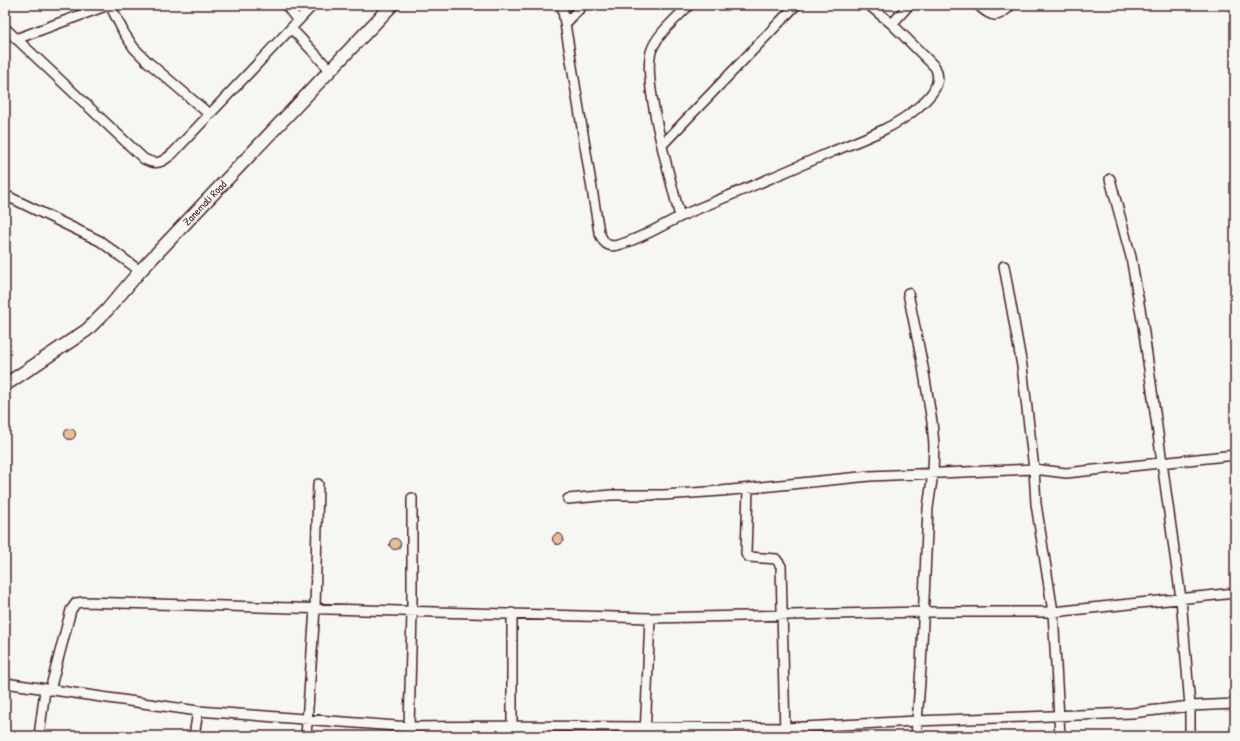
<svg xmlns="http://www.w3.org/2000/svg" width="1240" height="741" font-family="'Patrick Hand',sans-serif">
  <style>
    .building { fill: #e7be98; stroke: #4a1f2b }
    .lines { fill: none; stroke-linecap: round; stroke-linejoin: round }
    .street-casing { stroke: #4a1f2b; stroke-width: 12 }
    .secondary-casing { stroke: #4a1f2b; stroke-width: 15 }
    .street { stroke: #f6f6f2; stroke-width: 9 }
    .secondary { stroke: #f6f6f2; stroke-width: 12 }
    .labels { text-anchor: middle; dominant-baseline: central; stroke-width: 3; stroke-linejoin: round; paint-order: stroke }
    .street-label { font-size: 11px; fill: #4a1f2b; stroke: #f6f6f2 }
  </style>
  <rect width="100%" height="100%" fill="#f6f6f2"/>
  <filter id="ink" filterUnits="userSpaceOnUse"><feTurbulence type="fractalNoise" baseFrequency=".025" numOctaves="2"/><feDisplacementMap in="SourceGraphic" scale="8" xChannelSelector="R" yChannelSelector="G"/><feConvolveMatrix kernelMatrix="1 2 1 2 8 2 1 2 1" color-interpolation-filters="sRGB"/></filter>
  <g filter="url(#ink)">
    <path class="building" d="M64.5 434a5.5 5.5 0 1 1 11 0a5.5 5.5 0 1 1-11 0Z
      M552.5 539a5.5 5.5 0 1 1 11 0a5.5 5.5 0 1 1-11 0Z
      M389.5 544a5.5 5.5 0 1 1 11 0a5.5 5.5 0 1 1-11 0Z"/>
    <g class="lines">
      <g class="street-casing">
        <path id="street" d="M110,5L124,33L134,48L148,62L209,114
          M286,5L298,21
          M562,5L599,232C603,242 607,248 618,245C642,239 667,222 690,212C736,193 783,173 829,153C857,141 893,129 916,109C929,98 944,84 935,67L892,24L869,5
          M978,5C992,18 998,19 1011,5
          M565,24L583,5
          M892,24L909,5
          M5,28L144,159C157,166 163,162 173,153L313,5
          M291,28L331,71
          M16,39L108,5
          M662,145L796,5
          M1110,179L1131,257L1143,326L1181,599L1190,706V736
          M5,195L100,241L140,271
          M680,217C672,184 640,77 652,49C659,32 677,18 689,5
          M1004,266L1022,366L1034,469L1036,504L1053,612L1060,736
          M908,293L923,367L932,422L934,445L933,473L928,508L921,667L916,736
          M748,489L746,554L749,557L776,559L781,566L785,736
          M568,499L611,495H664L721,491L870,476L1034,469L1066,473L1235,455
          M512,613V736
          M5,683L198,711L409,727L512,726L785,728L916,721L1132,713L1190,706L1235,704
          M50,690L71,610L76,603L84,602L650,618L923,612H1053L1235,593
          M409,727L412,612V498
          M39,736L45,690
          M194,736L198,711
          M306,736L315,609L318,484
          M645,736L650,618"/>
      </g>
      <g class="secondary-casing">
        <g id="secondary">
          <path id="s1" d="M5,385L87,330L107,310L140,271L392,5"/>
        </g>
      </g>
      <use href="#street" class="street"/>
      <use href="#secondary" class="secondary"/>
    </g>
  </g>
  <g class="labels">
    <g class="street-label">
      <text stroke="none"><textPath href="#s1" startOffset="272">Zanemali Road</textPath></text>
    </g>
  </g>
  <rect width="1240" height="741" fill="none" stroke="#f6f6f2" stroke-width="20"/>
  <rect x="10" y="10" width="1220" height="721" fill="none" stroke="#4a1f2b" stroke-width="1.5" filter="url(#ink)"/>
</svg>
